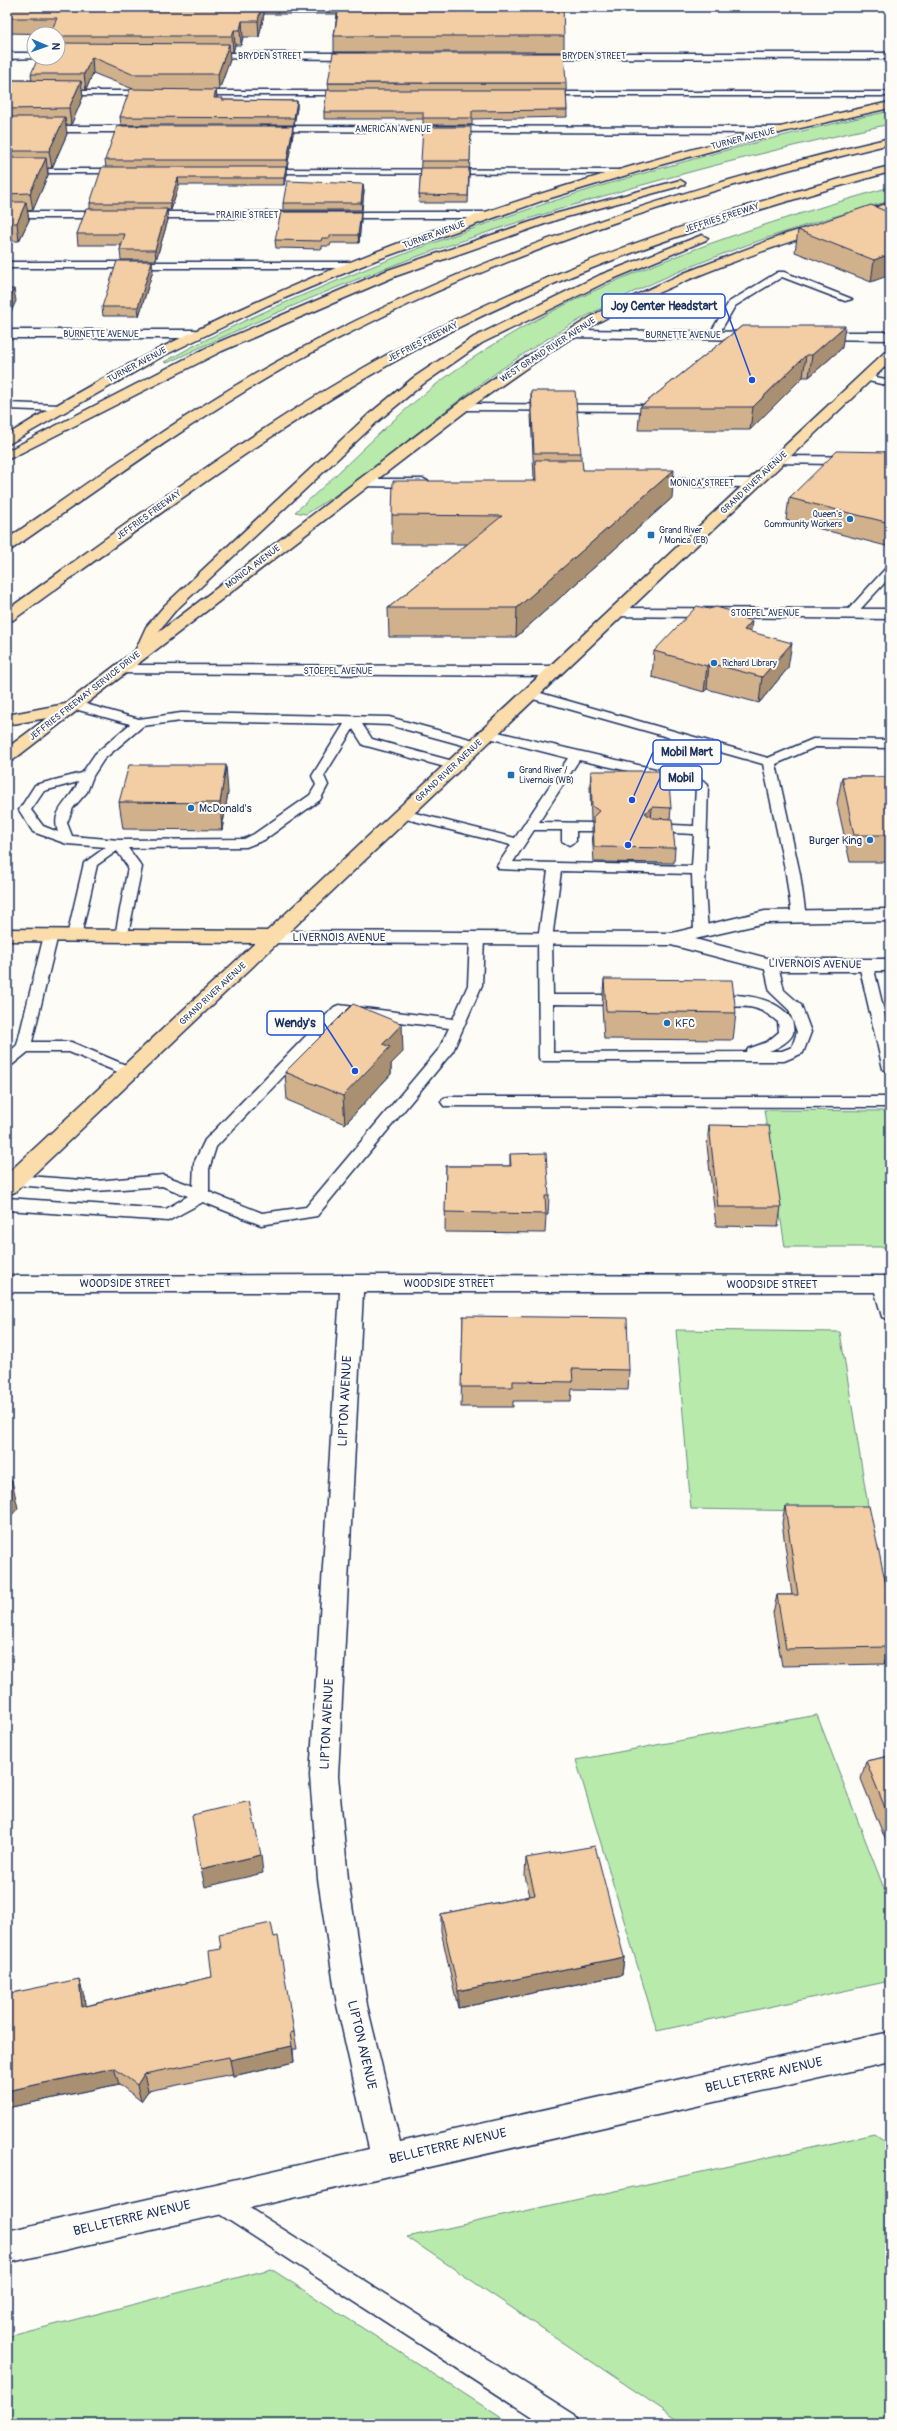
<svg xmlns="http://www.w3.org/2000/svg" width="897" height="2431" font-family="Pangolin,sans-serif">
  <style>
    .green { fill: #b8eaab; stroke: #6a8c84 }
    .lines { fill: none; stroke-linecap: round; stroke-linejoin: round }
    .service-casing { stroke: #1b2f5e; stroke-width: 3 }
    .minor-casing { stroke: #1b2f5e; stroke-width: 3 }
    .secondary-casing { stroke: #1b2f5e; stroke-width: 3 }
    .primary-casing { stroke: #1b2f5e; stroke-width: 3 }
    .motorway-casing { stroke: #1b2f5e; stroke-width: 3 }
    .service { fill: #fdfcf7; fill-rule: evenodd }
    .minor { fill: #fdfcf7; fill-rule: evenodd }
    .secondary { fill: #fdfcf7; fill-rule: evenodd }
    .primary { fill: #fbddab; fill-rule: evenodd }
    .motorway { fill: #fbddab; fill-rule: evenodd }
    .wall { fill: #d1b08c; stroke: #1b2f5e }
    .shaded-wall { fill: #aa9072; stroke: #1b2f5e }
    .building { fill: #f3cda3; stroke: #1b2f5e }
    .poi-dot { fill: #1f6fb2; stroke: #fdfcf7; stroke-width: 1.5 }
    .labels { text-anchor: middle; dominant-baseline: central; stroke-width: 4; stroke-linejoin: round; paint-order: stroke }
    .far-street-label { font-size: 9px; fill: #1b2f5e; stroke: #fdfcf7 }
    .far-poi-label { font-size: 9px; fill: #1b2f5e; stroke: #fdfcf7; text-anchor: start }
    .poi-label { font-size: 11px; fill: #1b2f5e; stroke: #fdfcf7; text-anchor: start }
    .street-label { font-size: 11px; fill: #1b2f5e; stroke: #fdfcf7 }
    .near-street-label { font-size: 13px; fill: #1b2f5e; stroke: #fdfcf7 }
    .leader { fill: none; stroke: #1d4ed8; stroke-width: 1.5 }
    .callout-dot { fill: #1d4ed8; stroke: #fdfcf7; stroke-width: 1.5 }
    .callout { fill: #fdfcf7; stroke: #1d4ed8; stroke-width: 1.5 }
    .callout-label { font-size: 12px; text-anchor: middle; font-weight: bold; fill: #1b2f5e }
  </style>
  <rect width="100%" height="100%" fill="#fdfcf7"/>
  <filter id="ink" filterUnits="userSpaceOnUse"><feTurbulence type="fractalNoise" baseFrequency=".025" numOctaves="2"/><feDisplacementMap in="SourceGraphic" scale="8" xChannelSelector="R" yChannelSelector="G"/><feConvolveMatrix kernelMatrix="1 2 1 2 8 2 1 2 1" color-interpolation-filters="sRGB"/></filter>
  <g filter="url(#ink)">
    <path class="green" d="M890,111V124C742,156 594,195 450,245C353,278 260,319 167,363L164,362C235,322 311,291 386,261C549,197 718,148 890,111Z
      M890,187V201C762,235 633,281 522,355C464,393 412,439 356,481C340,493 323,503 306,514L295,512C342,472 384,425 433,387C560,287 736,231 890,187Z
      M764,1110L890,1111V1247H785Z
      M676,1330L840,1332L869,1512L691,1509Z
      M817,1715L890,1904V1981L657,2031L576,1760Z
      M874,2134L890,2145V2418L888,2424H684L407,2237Z
      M271,2269L511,2424H7V2337Z"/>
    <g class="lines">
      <g class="service-casing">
        <path id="service" d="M62,91H150L154,93L150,95H59V91Z
          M196,91H348L352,93L348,95H193L192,93Z
          M546,92H890V96H543L542,94Z
          M7,169H123L127,171L123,173H7Z
          M265,169L623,170L627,172L623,174L262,173L261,171Z
          M7,262H355L359,265L355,268H7Z
          M778,272H784L852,299L845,301L782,277L735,306L717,337H711L709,335L729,302Z
          M867,375L890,380V386L864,380V376Z
          M659,398L664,401L651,411L463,410L458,407L463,404L649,405Z
          M7,403L59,405L64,408L59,411L7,409Z
          M890,567V577L854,616H846V612L886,568Z
          M530,690L768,758L813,739L890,740V748L815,747L776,764L800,874L806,917L799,921L792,917L786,874L763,764L526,697L524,694Z
          M75,701L139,719L181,713L389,717L481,742L483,745L477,749L389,725L362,724L372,739L460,763L462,766L456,770L363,745L353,729L324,776L328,785L320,800L264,840L246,847L128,848L142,867L127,939L122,940L115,936L128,867L117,851L97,865L81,936L74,940L67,936L84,863L106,847L67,844L33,832L19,810L35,785L82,773L95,754L130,724L71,708L69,705L71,702ZM181,721L344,724L312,776L316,785L310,795L254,834L244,839L119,840L72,836L67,823L73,808L87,792L93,776L104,759L143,726ZM78,782C71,801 50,809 58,832L43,826L31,810L44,791Z
          M489,730L702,780L708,784L705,890L708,932L706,935H696L694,932L692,874L561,871L552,939L553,995H625L632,1000L625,1005L553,1004V1053L746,1052L748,1049L767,1042L779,1032L778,1022C749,997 739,1012 709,1004L707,1001L709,998C734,991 777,996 792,1020C793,1024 794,1030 793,1033C791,1041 776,1049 769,1051H782L792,1047L797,1032L789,1010L770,992L764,965L771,961L778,965L784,990L801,1005L811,1032L803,1053L784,1061H541L539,1058L538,939L548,871L499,869L497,866L511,845L398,817L397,814L403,810L515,838L568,758L485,737L483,734L485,731ZM579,760L696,786L694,826L653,824L647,828L653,832L694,834L692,866L513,862L534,830H562V841L569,845L576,841V831H591L597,827L591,823L539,822Z
          M51,931L58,935L32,1042H71L135,1069L137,1072L135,1075H125L69,1052H28L12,1065L7,1067V1054L17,1045L44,935Z
          M477,935L484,939L482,985L453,1051L317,1216L261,1225L203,1202L168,1221L7,1210V1198L166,1209L188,1196L162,1186L96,1191L14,1185L8,1184L7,1179L14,1175L96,1181L163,1175L193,1186L194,1163L205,1140L334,1007L339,1005L453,1019L468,985L470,939ZM342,1015L449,1028L439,1049L306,1207L262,1213L209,1192V1169L216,1147Z
          M866,961L873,965L890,1037V1074L883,1069L859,965Z
          M449,1097H890V1107L444,1106L441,1102L444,1098Z
          M218,2188L575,2415L579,2424H543L210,2208L206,2200L210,2192Z"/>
      </g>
      <g class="minor-casing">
        <path id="minor" d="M7,53H34V58H37L7,59Z
          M199,53H363L368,56L363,59L196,58L194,56Z
          M535,53H890V59L532,58V54Z
          M7,126H146L151,129L146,132H7Z
          M262,126L780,127L785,130L780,133L258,131L257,129Z
          M7,212H488L494,215L488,218H7Z
          M7,330H195L201,334L195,338H7Z
          M573,330L760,332L766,336L760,340L569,337L567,334L569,331Z
          M814,332H890V340L810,339L808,336L810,333Z
          M781,456L890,457V465L776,463L774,460L776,457Z
          M363,479H424L431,483L424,487L358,486L356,483L358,480Z
          M644,479H754L761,483L754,487L639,486L637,483L639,480Z
          M615,608L890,609V619L609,616L607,613Z
          M121,665L554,666L560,668L562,671L560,674L554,676L115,673L113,670L115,667Z
          M352,1275L890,1276V1320L882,1317L875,1292H363L338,1776L348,1879L367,2005L400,2142L890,2032V2062L7,2263V2231L369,2149L337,2005L318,1879L310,1776L340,1292H7V1276Z"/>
      </g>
      <g class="secondary-casing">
        <path id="secondary" d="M890,909V921L765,923L695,939L771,959H890V971H771L671,945L273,943L266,941L263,937L266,933L273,931L672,933L765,911Z"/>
      </g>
      <g class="primary-casing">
        <path id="primary" d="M890,102V108L774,134L660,165L544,200L376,260L268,305L163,356L7,445V435C275,267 582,168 890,102Z
          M890,203V210C794,239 697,271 608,317C561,342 517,375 474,405L13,760L7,761V748L47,718L7,725V715L65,704L464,399L516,363L599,312L684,273L786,234Z
          M890,351V362L15,1192L7,1195V1174L255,943L7,941V929L267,931L885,352Z"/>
      </g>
      <g class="motorway-casing">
        <path id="motorway" d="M890,138V144C690,192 493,255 311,353C206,410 110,481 12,549L7,550V539C104,472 199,402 304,347C489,250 687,186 890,138Z
          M890,166V172C725,217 560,270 410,353C269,430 142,527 13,620L7,622V610C136,517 263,421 403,346C556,265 722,208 890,166Z
          M680,180L685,183L684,185L559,219L396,276L222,351L7,460V451L212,345L388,270L551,215Z
          M702,235L708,238L706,240L608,281L482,343L423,384L378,421L175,611L161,628L149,654H137L135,651L146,627L165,605L368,415L413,378L474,337L600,275Z"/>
      </g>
      <use href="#service" class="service"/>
      <use href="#minor" class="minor"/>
      <use href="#secondary" class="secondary"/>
      <use href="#primary" class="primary"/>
      <use href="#motorway" class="motorway"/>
    </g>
    <path class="wall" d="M7,7H470L564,36V52H334V36L337,14H264L259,37H243L241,45H235L233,52H229L230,60L219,90H216L217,98L223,100L297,101V108L294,125H121L120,117L133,89L93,73L86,90H82L83,97L71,125H65L67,134L52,168H48V175L33,210L27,211L29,220L19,241H7V80H32L31,74L58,58V34L7,33Z
      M328,83H566L567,117L472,119V125H423V119H324V112L329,90Z
      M293,134L287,168H286V175L284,185H179L171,210H167L168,220L156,260H121L120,250L121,245H78L77,234L90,209V203L106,167L105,160Z
      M471,134L468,203H419L421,161Z
      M363,184L364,191L362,210H283V203Z
      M890,213L871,282L795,252L798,230Z
      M361,220L359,243H331L330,246H322V249L276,248L275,240Z
      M153,270L139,316H103L102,307Z
      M742,326L842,348L809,377H803L750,430H638L640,407Z
      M531,391L581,453V460L583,470L672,498L516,637H389L388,608L467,544H392V515L534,481L535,478H534L531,415Z
      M890,452V547L786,520L789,498Z
      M738,617L751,632L788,668L759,703L707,689L704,692L652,677L654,651Z
      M591,771L671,808L670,819L675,848L674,863L594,862L592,832V822H591L590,786Z
      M842,777H890V862H850L837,803Z
      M228,792L222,830L123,829L119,802Z
      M604,979L736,1013L733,1040L604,1039L602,1006Z
      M403,1052L391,1064V1074L345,1124L287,1100L285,1072Z
      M709,1125L781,1207L778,1227L716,1226L707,1145Z
      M510,1154L549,1196L548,1215H546L545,1233L445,1232L446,1166H510Z
      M463,1316L629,1370L628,1390L572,1389L571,1401H513V1407H461Z
      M785,1506L890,1603V1654H887L884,1664L782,1666L773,1613L777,1595H792L782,1523Z
      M890,1756V1851L861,1779L866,1761Z
      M526,1858L624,1957L622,1975L458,2008L441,1931V1914L530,1896L525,1876Z
      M274,1937L294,2032L297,2049H293L294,2062L233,2076L232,2074L148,2091L141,2101L119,2084L7,2108L84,1996L85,2006L212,1977L221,1949Z"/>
    <path class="shaded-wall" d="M261,7H264V14L259,37L258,21Z
      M242,21L243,37L241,45L240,30Z
      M234,30L235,45L233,52L232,36Z
      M229,44L230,60L219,90L218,74Z
      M92,57L93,73L86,90L84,74Z
      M81,81L83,97L71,125L69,108Z
      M216,90L217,97L214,105V98Z
      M297,101V108L294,125V118Z
      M65,117L67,134L52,168L49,151Z
      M293,126V134L287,168V160Z
      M46,158L48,175L33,210L30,193Z
      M286,167V175L284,185V178Z
      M178,178L179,185L171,210L170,203Z
      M363,184L364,191L362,210L361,203Z
      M26,202L29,220L19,241L17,223Z
      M167,209L168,220L156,260L155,250Z
      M361,212V220L359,243L358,235Z
      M890,254V275L871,282L874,260Z
      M152,261L153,270L139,316L138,307Z
      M14,289L16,301L7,321V305Z
      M845,326L842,348L809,377L812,355Z
      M806,355L803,377L750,430L753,407Z
      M674,470L672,498L516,637L517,608Z
      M752,621L749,646L744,630Z
      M792,643L788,668L759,703L762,677Z
      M709,663L707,689L704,692L707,666Z
      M226,765L228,792L222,830L220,803Z
      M652,807L651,822L645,813Z
      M402,1024L403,1052L391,1064V1074L345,1124L343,1096L383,1044Z
      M12,1481L18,1508L7,1521V1486Z
      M261,1855L263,1873L205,1887L201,1869Z
      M624,1957L622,1975L458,2008V1991Z
      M79,1979L84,1996L87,2023L82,2007Z
      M292,2046L294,2062L233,2076L230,2060Z
      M114,2068L119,2084L7,2108V2091Z
      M144,2074L148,2091L141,2101L137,2085Z"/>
    <path class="building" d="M7,7H261L258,21H242L240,30H234L232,36H58V34H50L57,18H7Z
      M339,7L563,8L564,36H334Z
      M58,43L229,44L218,74H132L92,57L84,74H31L38,58H58Z
      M333,53H564L566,83H328Z
      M7,80L81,81L69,108L7,109Z
      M130,89L216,90L214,98H223L222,100L297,101L294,118L120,117Z
      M327,90H566L567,110L472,111V118H423V112H324Z
      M7,117H65L49,151H7Z
      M117,126H293L287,160H105Z
      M423,127H471L470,161H421Z
      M7,158H46L30,193L7,194Z
      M102,167H286L284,178H178L170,203H90Z
      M421,168H469L468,196L419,195Z
      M287,181L363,184L361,203H283Z
      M7,202H26L17,223H7Z
      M871,205L890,213V254L874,260L798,230Z
      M86,209H167L155,250H120L125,234H77Z
      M281,212H361L358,235H330V238H322L321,241L275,240Z
      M117,261H152L138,307H102Z
      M7,289H14L7,305Z
      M742,326H845L812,355H806L753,407H640Z
      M531,391H575L581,453H534Z
      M837,451L890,452V523L789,498Z
      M535,460H582L583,470H674L517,608H388L502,516L392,515L393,481H536Z
      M697,606L709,609L716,607L738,613V617L752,621L744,630L792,643L762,677L709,663L707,666L654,651Z
      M129,765H226L220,803L119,802Z
      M591,771H668L671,808L652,807L645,813L652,818L672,819L675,848L594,847L593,817L599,811L592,806Z
      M842,777H890V835H854Z
      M604,979L732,980L736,1013L606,1011Z
      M353,1004L402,1024L383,1044L390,1047L343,1096L285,1072Z
      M709,1125L769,1126L781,1207H718Z
      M546,1153L549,1196H545L546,1214L445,1212L446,1166H511L510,1154Z
      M463,1316L627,1318L629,1370L572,1369L573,1382L513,1381V1387H461Z
      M7,1479L12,1481L7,1486Z
      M785,1506H869L890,1603V1636L886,1637L888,1647L786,1649L777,1595H798Z
      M890,1756V1820L866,1761Z
      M250,1801L261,1855L201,1869L192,1815Z
      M595,1846L624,1957L458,1991L441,1914L535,1895L526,1858Z
      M271,1923L274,1937L278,1936L294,2032L290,2033L292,2046L230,2060L229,2057L144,2074L137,2085L114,2068L7,2091V1994L79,1979L82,2007L212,1977L209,1951L221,1949L219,1934Z"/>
  </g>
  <g class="poi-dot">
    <circle cx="850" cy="519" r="4"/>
    <rect x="647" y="531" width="8" height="8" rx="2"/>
    <circle cx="714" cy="663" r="4"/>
    <rect x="507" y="771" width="8" height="8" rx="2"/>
    <circle cx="191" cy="808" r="4"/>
    <circle cx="870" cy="840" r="4"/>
    <circle cx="667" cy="1023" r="4"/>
  </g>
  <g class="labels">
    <g class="far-street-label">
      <text x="270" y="56">BRYDEN STREET</text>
      <text x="594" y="56">BRYDEN STREET</text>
      <text x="393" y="129">AMERICAN AVENUE</text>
      <text transform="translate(743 139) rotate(-14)">TURNER AVENUE</text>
      <text x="247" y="215">PRAIRIE STREET</text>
      <text transform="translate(722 218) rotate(-18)">JEFFRIES FREEWAY</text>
      <text transform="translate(434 235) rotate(-20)">TURNER AVENUE</text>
      <text x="101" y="334">BURNETTE AVENUE</text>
      <text x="683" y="335">BURNETTE AVENUE</text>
      <text transform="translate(423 342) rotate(-27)">JEFFRIES FREEWAY</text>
      <text transform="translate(548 350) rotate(-33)">WEST GRAND RIVER AVENUE</text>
      <text transform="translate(137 365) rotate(-28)">TURNER AVENUE</text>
      <text x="702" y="483">MONICA STREET</text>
      <text transform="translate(754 483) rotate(-43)">GRAND RIVER AVENUE</text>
      <text transform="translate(149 515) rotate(-36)">JEFFRIES FREEWAY</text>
      <text transform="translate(253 567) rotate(-37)">MONICA AVENUE</text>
      <text x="765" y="613">STOEPEL AVENUE</text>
      <text x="338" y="671">STOEPEL AVENUE</text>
      <text transform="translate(85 696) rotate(-38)">JEFFRIES FREEWAY SERVICE DRIVE</text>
      <text transform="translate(449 771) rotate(-43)">GRAND RIVER AVENUE</text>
      <text transform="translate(213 994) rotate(-43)">GRAND RIVER AVENUE</text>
    </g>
    <g class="far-poi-label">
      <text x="842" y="514" text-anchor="end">Queen's<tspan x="842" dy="10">Community Workers</tspan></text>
      <text x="659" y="530">Grand River<tspan x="659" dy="10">/ Monica (EB)</tspan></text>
      <text x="722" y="663">Richard Library</text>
      <text x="519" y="770">Grand River /<tspan x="519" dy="10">Livernois (WB)</tspan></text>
    </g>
    <g class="poi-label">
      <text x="199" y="808">McDonald's</text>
      <text x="862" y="840" text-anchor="end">Burger King</text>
      <text x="675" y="1023">KFC</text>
    </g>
    <g class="street-label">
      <text x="339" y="937">LIVERNOIS AVENUE</text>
      <text transform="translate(815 964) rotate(1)">LIVERNOIS AVENUE</text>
      <text x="125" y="1283">WOODSIDE STREET</text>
      <text x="449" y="1283">WOODSIDE STREET</text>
      <text x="772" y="1284">WOODSIDE STREET</text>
    </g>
    <g class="near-street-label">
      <text transform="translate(345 1401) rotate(-87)">LIPTON AVENUE</text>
      <text transform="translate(327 1724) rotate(-87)">LIPTON AVENUE</text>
      <text transform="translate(362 2045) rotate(77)">LIPTON AVENUE</text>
      <text transform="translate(764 2075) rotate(-13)">BELLETERRE AVENUE</text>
      <text transform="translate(448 2146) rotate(-13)">BELLETERRE AVENUE</text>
      <text transform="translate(132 2218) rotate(-13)">BELLETERRE AVENUE</text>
    </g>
  </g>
  <path class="leader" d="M752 380L725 306M632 800L653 752M628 845L660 778M355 1071L324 1023"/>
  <g class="callout-dot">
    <circle cx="752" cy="380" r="4"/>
    <circle cx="632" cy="800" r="4"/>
    <circle cx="628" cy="845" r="4"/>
    <circle cx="355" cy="1071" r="4"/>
  </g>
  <g class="callout">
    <rect x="602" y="294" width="123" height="24" rx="4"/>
    <rect x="653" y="740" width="68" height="24" rx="4"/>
    <rect x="660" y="766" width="42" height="24" rx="4"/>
    <rect x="267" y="1011" width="57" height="24" rx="4"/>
  </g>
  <g class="callout-label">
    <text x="664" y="310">Joy Center Headstart</text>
    <text x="687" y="756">Mobil Mart</text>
    <text x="681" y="782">Mobil</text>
    <text x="295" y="1027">Wendy's</text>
  </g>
  <rect width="897" height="2431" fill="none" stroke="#fdfcf7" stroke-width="24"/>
  <rect x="12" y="12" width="873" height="2407" fill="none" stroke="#1b2f5e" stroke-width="1.5" filter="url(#ink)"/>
  <g transform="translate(46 46) rotate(92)"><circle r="19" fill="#fdfcf7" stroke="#a3aaba"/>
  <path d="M0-3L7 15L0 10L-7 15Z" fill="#1f6fb2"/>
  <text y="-6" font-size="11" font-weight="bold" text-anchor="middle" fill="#1b2f5e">N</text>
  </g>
</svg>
